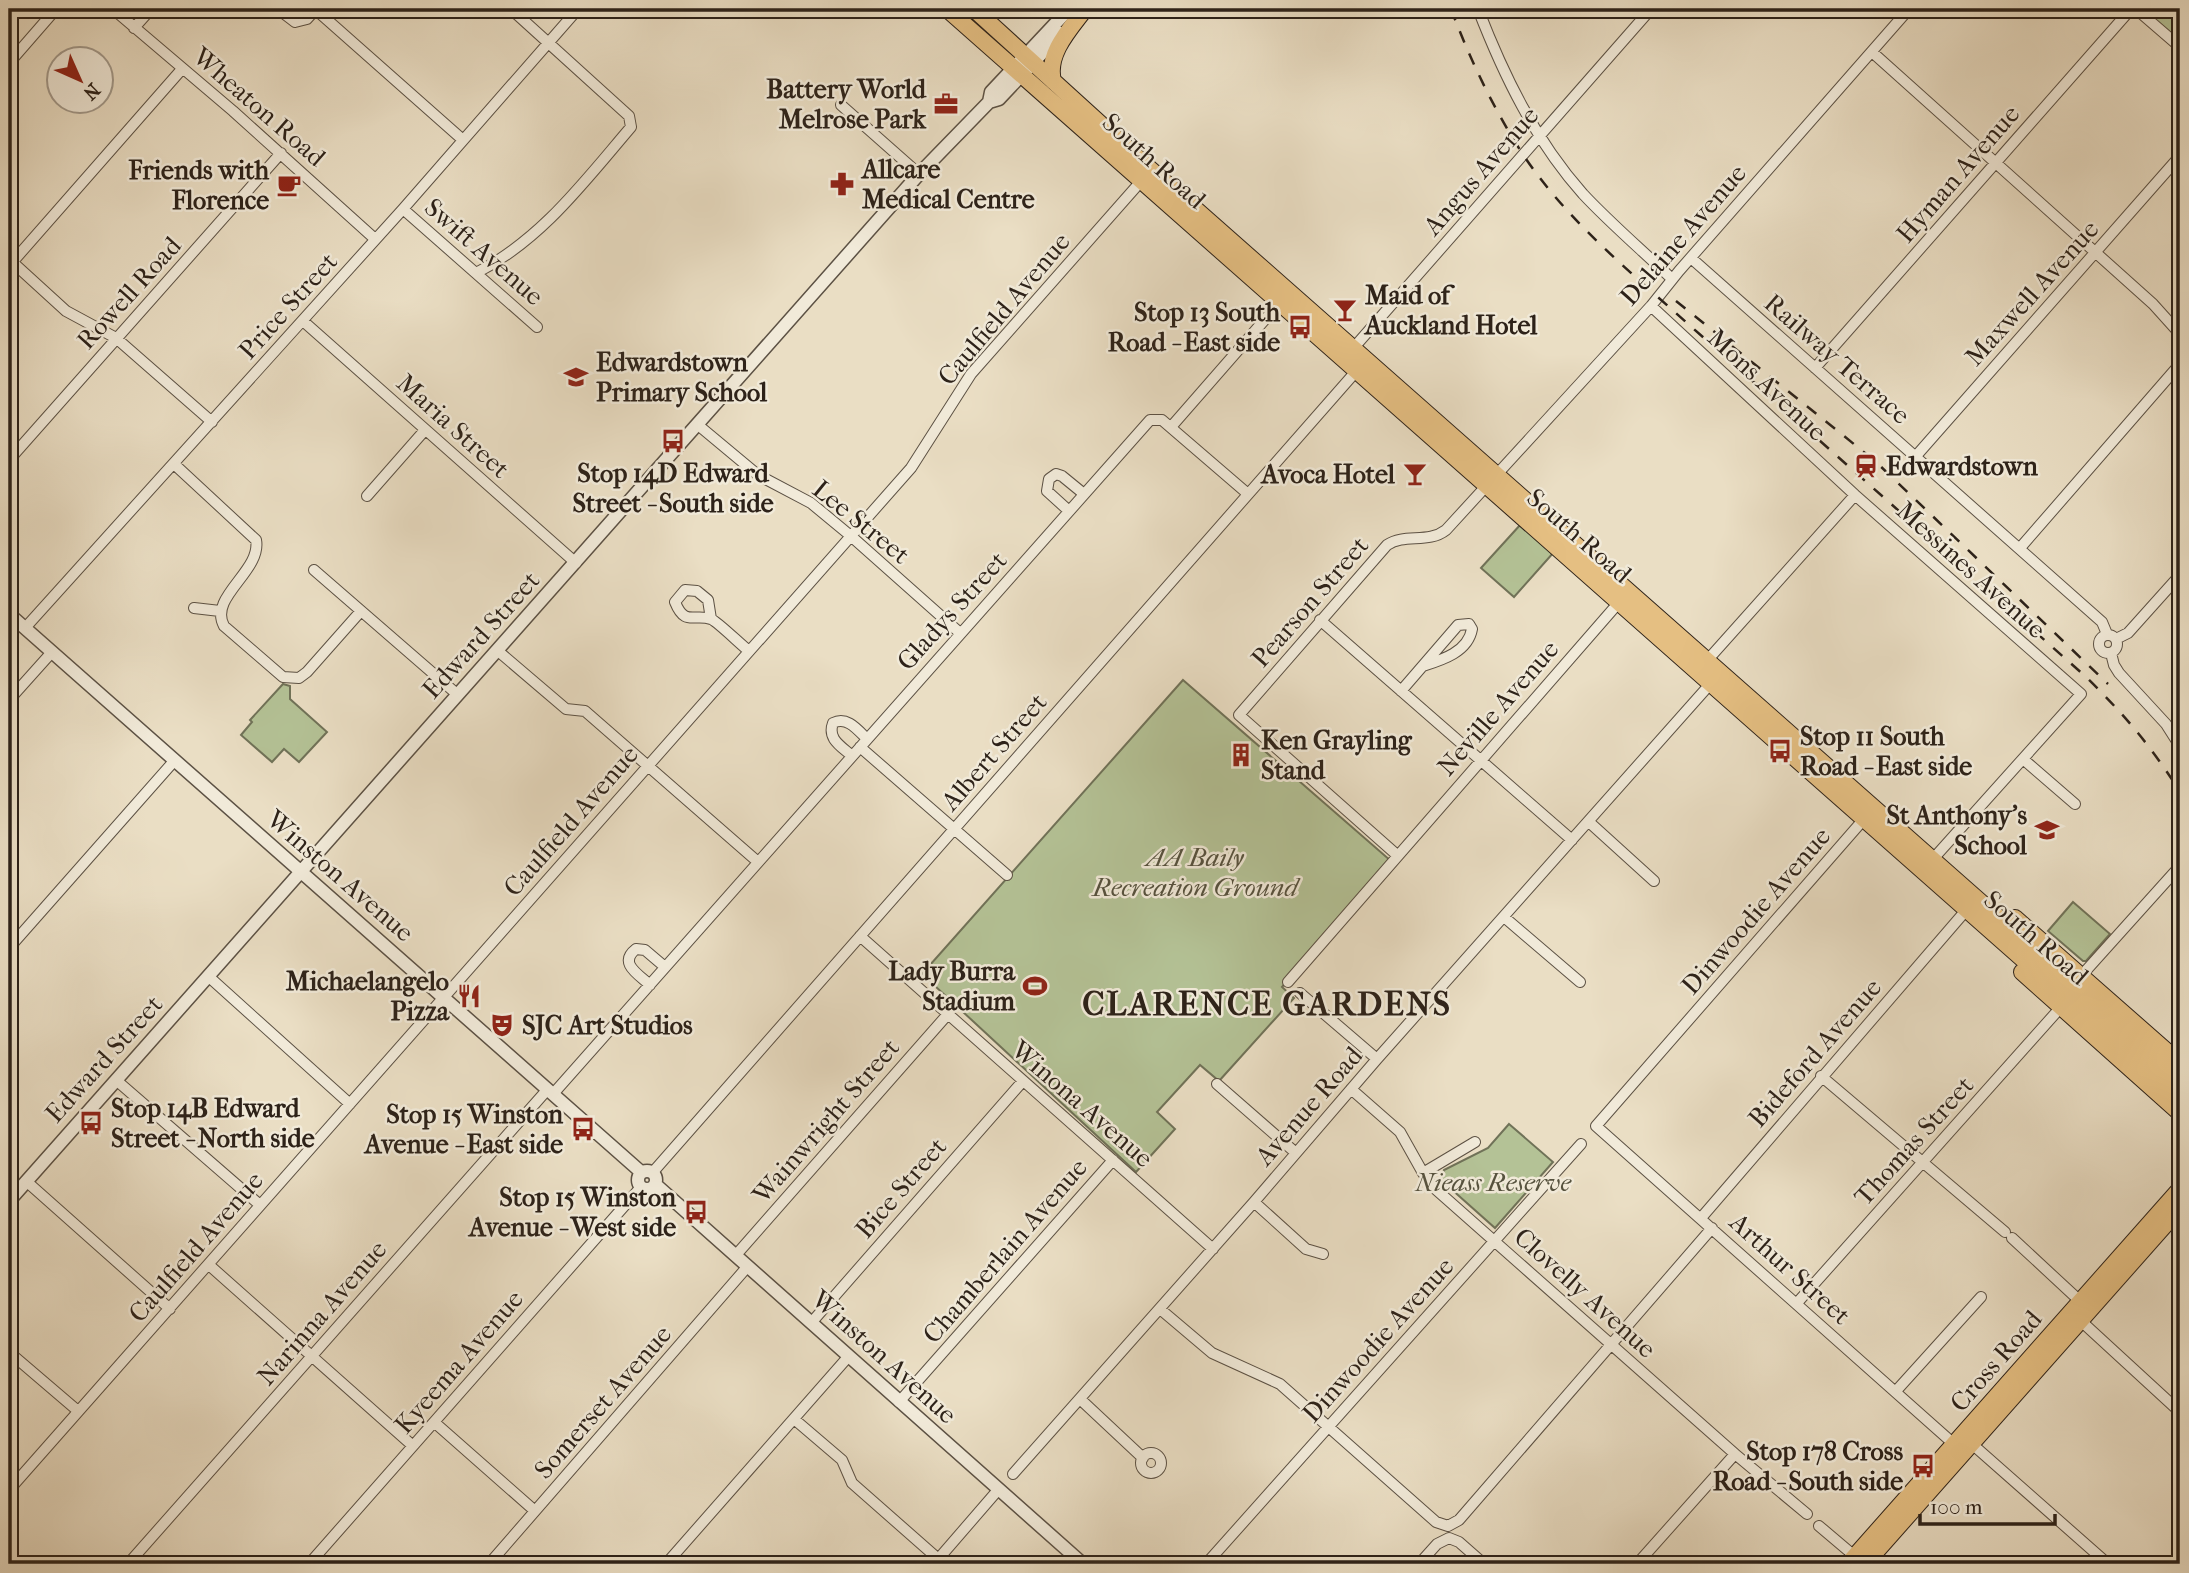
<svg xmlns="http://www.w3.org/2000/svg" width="2189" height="1573" font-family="'IM FELL French Canon',serif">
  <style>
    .green { fill: #b4c296; stroke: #707258; stroke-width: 2 }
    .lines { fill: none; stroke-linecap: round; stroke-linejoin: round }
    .minor-casing { stroke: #5c5144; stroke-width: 12 }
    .tertiary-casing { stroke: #5c5144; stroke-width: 15 }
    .trunk-casing { stroke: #2d2219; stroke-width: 18 }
    .minor { stroke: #f1ead9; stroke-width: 10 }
    .tertiary { stroke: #f1ead9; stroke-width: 12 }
    .trunk { stroke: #e5bf82; stroke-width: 16 }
    .rail { stroke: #2d2219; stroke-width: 2.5; stroke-dasharray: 12 12; stroke-linecap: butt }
    .labels { text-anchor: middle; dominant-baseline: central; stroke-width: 5; stroke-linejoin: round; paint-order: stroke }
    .poi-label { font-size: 26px; font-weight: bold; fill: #2d2219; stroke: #f1ead9; text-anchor: end }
    .street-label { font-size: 26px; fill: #2d2219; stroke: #f1ead9 }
    .park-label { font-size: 26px; font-style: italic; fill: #56523e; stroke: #f1ead9 }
    .district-label { font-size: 33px; font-weight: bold; letter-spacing: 2px; fill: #2d2219; stroke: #f1ead9 }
  </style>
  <rect width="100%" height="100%" fill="#eadec4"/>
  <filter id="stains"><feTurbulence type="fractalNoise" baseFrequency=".00286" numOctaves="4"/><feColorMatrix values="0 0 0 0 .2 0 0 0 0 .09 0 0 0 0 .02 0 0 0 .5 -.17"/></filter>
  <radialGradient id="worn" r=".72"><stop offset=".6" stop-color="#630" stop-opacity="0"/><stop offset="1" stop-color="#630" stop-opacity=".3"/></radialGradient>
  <path class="green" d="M2136,9H2180V47Z
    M1521,524L1554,552L1514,597L1481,568Z
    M1183,680L1391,861L1282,987L1294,998L1219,1081L1200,1065L1157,1112L1175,1129L1136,1172L922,974Z
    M283,684L290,686V699L327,732L299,762L284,749L272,762L241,735L252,722L250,720Z
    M2073,902L2110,934L2086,961H2083L2048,931Z
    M1509,1124L1553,1162L1495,1228L1441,1180L1444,1170L1488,1148Z"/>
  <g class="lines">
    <g class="minor-casing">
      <path id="minor" d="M113,9L233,111L375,239
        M278,9L295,22L307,19L316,9
        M315,9L463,140
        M1478,9C1504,76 1535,140 1583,194C1611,224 1643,251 1672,279
        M2136,9L2180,47
        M134,28L151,9
        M1872,52L2153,304L2180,334
        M9,63L56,9
        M841,105L919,174
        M403,209L537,327
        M1691,258L2102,622L2107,634
        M9,259L66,311L116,338L212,422
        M9,266L182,69
        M476,273C541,240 584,182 631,127L629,116L511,9
        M1651,306L1855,495L2081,694L1933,859
        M303,321L576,563
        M1350,352L1651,9
        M1815,368L2131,9
        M698,425L758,475L811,503L852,537L960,633
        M1171,427L1281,301
        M1916,456L2180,156
        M9,460L281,153
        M174,464L256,540C262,571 208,597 224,626L283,677L299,678L307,672L361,611
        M367,496L425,430
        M1069,511L1047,491L1049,479L1056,474L1062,476L1084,494
        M2020,548L2180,364
        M314,570L458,695
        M194,608L220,611
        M711,619L708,600L697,591L685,590L675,602C685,627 694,613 711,619C718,622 741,645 749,651
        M1320,620L1572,840
        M25,628L403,209L578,9
        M2099 644a9 9 0 1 1 18 0a9 9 0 1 1-18 0Z
        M2116,639L2128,633L2180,575
        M498,651L566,709L585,711L758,862
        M2111,653L2114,665L2119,673L2166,724L2180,746
        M1704,664L1855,495
        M1401,691L1458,625L1469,624L1472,629C1468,652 1442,660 1423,666
        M9,700L52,652
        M860,747L1007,875
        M852,756C841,746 827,739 833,723C847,716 857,729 867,739
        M2023,759L2075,804
        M1864,819L1596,1126L1955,1445
        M1589,822L1654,881
        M1397,855L1239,715L1387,545C1405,533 1428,544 1446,530L1651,306L1679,271L1909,9
        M1504,917L1580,982
        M860,936L1213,1249
        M9,948L175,760
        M2082,975L2180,866
        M208,976L350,1104
        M1288,982L1621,600
        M650,985C638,974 618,963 636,949L645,950L665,967
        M1300,993L1377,1059
        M1821,1076L2005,1232
        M116,1080L260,1205
        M1217,1084L1296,1153
        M1351,1089L1400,1132L1423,1173L1432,1186L1735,1454L1807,1514
        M553,1094L1150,420H1162L1248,494
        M653,1172L1359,368
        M1423,1173L1475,1142
        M26,1181L170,1309
        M1254,1202L1306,1249L1323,1254
        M1701,1218L1962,915
        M2012,1238L2081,1302
        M736,1255L948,1014
        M209,1265L413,1446
        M1797,1303L2061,1007
        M1160,1309L1212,1353L1280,1384L1436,1522L1448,1526L1459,1520L1712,1228
        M2081,1321L2180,1412
        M811,1323L1023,1081
        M9,1352L78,1411
        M1896,1391L1981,1297
        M1080,1399L1143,1458
        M899,1402L1113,1160
        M794,1419L842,1460L852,1483L944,1564
        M434,1422L535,1511
        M1972,1444L2108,1564
        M1141 1463a10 10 0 1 1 20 0a10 10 0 1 1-20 0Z
        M1013,1474L1254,1202L1377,1059L1712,682
        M9,1490L911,468L971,374L1143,179
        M1819,1526L1858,1559
        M128,1564L547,1090
        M309,1564L641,1187
        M489,1564L748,1266
        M666,1564L848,1357
        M934,1564L998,1490
        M1206,1564L1581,1144
        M1419,1564L1437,1544L1449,1538L1459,1542L1484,1564
        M1637,1564L1735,1454"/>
    </g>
    <g class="tertiary-casing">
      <path id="tertiary" d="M989,102L999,99L1061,33
        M9,614L641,1172
        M638 1180a9 9 0 1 1 18 0a9 9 0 1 1-18 0Z
        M655,1184L1083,1564
        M9,1201L919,174L989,102L991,92L1069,9"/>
    </g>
    <g class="trunk-casing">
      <path id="trunk" d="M947,9L2180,1098
        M974,9L1151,170L2180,1078
        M1053,81C1046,54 1070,29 1085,9
        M2015,918L2180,1063
        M2022,972L2180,1113
        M1848,1564L2180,1189
        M1865,1564L2180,1208"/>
    </g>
    <use href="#minor" class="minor"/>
    <use href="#tertiary" class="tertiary"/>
    <use href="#trunk" class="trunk"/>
    <path class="rail" d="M1451,9C1470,59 1493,108 1522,153C1557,206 1604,249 1651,291L2085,676C2123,713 2152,747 2180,792
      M1676,301L1875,461L2108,684"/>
  </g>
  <defs>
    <g id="office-bare" transform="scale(1.89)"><path d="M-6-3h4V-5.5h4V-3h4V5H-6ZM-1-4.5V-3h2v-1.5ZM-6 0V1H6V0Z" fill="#8f2418" stroke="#f1ead9" stroke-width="2.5" paint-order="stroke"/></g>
    <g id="pharmacy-bare" transform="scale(1.89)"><path d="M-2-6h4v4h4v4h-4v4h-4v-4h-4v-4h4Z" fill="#8f2418" stroke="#f1ead9" stroke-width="2.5" paint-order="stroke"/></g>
    <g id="cafe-bare" transform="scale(1.89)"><path d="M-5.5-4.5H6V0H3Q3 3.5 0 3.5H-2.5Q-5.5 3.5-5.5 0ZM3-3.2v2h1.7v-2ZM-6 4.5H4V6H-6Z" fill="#8f2418" stroke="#f1ead9" stroke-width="2.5" paint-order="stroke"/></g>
    <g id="bar-bare" transform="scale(1.89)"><path d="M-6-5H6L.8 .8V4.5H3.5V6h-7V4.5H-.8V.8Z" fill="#8f2418" stroke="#f1ead9" stroke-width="2.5" paint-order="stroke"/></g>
    <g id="bus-bare" transform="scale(1.89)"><path d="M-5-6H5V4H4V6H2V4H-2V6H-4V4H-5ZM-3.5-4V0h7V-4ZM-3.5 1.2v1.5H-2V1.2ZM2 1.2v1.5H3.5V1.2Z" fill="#8f2418" stroke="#f1ead9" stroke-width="2.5" paint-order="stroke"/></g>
    <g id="school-bare" transform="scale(1.89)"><path d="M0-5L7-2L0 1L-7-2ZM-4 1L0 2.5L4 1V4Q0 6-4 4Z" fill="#8f2418" stroke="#f1ead9" stroke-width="2.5" paint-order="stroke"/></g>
    <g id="station-bare" transform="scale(1.89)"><path d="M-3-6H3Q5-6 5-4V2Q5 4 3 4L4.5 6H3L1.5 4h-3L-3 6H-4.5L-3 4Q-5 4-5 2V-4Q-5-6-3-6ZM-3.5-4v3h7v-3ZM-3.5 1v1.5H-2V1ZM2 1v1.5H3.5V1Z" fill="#8f2418" stroke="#f1ead9" stroke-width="2.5" paint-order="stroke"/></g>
    <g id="building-bare" transform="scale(1.89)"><path d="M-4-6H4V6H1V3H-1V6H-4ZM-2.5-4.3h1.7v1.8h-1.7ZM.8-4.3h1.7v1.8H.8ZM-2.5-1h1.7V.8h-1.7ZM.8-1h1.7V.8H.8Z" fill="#8f2418" stroke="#f1ead9" stroke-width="2.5" paint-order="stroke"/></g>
    <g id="stadium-bare" transform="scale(1.89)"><path d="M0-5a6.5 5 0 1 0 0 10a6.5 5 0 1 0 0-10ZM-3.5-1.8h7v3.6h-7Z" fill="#8f2418" stroke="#f1ead9" stroke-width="2.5" paint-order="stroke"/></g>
    <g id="restaurant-bare" transform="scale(1.89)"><path d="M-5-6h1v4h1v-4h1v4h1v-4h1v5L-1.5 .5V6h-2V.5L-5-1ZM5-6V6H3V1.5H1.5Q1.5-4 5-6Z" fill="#8f2418" stroke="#f1ead9" stroke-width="2.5" paint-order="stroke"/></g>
    <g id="theatre-bare" transform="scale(1.89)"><path d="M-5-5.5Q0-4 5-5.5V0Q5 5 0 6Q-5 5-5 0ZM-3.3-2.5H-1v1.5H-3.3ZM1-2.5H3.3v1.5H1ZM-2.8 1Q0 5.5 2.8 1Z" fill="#8f2418" stroke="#f1ead9" stroke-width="2.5" paint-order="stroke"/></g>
  </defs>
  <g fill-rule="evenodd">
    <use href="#office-bare" x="946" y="104"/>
    <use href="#pharmacy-bare" x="842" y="184"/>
    <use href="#cafe-bare" x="289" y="185"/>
    <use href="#bar-bare" x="1345" y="310"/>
    <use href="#bus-bare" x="1300" y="327"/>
    <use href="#school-bare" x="576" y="377"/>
    <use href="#bus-bare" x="673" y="441"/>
    <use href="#station-bare" x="1866" y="466"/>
    <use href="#bar-bare" x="1415" y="474"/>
    <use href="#bus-bare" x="1780" y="751"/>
    <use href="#building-bare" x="1241" y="755"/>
    <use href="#school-bare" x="2047" y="830"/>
    <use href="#stadium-bare" x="1035" y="986"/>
    <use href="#restaurant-bare" x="469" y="996"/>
    <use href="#theatre-bare" x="502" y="1025"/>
    <use href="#bus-bare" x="91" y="1123"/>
    <use href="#bus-bare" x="583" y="1129"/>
    <use href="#bus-bare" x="696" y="1212"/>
    <use href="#bus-bare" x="1923" y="1466"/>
  </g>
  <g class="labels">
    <g class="poi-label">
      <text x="926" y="89">Battery World<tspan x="926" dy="30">Melrose Park</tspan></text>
      <text x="862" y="169" text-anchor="start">Allcare<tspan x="862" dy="30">Medical Centre</tspan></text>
      <text x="269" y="170">Friends with<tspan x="269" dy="30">Florence</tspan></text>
      <text x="1365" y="295" text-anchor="start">Maid of<tspan x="1365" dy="30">Auckland Hotel</tspan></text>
      <text x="1280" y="312">Stop 13 South<tspan x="1280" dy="30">Road - East side</tspan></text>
      <text x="596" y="362" text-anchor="start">Edwardstown<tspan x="596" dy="30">Primary School</tspan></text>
      <text x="1886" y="466" text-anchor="start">Edwardstown</text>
      <text x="673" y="473" text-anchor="middle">Stop 14D Edward<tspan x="673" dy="30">Street - South side</tspan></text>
      <text x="1395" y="474">Avoca Hotel</text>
      <text x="1800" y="736" text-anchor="start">Stop 11 South<tspan x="1800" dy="30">Road - East side</tspan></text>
      <text x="1261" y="740" text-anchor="start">Ken Grayling<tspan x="1261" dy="30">Stand</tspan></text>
      <text x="2027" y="815">St Anthony's<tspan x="2027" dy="30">School</tspan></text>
      <text x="1015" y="971">Lady Burra<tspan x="1015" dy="30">Stadium</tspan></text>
      <text x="449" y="981">Michaelangelo<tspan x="449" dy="30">Pizza</tspan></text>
      <text x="522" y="1025" text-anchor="start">SJC Art Studios</text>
      <text x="111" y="1108" text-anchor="start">Stop 14B Edward<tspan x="111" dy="30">Street - North side</tspan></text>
      <text x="563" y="1114">Stop 15 Winston<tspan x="563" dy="30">Avenue - East side</tspan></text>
      <text x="676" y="1197">Stop 15 Winston<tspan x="676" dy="30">Avenue - West side</tspan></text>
      <text x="1903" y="1451">Stop 178 Cross<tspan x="1903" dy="30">Road - South side</tspan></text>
    </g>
    <g class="street-label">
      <text transform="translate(259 107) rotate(41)">Wheaton Road</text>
      <text transform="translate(1154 161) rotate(42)">South Road</text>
      <text transform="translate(1481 171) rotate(-49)">Angus Avenue</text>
      <text transform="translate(1958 174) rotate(-49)">Hyman Avenue</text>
      <text transform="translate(1683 235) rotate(-49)">Delaine Avenue</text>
      <text transform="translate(484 252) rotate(41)">Swift Avenue</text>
      <text transform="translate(129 293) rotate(-48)">Rowell Road</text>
      <text transform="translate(2032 293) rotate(-48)">Maxwell Avenue</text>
      <text transform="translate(288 306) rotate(-48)">Price Street</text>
      <text transform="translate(1004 309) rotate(-50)">Caulfield Avenue</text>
      <text transform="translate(1837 359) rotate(41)">Railway Terrace</text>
      <text transform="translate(1767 385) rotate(43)">Mons Avenue</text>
      <text transform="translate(453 426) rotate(42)">Maria Street</text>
      <text transform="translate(861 522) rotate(39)">Lee Street</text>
      <text transform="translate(1579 536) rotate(41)">South Road</text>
      <text transform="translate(1971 570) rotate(42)">Messines Avenue</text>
      <text transform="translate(1310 602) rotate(-49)">Pearson Street</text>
      <text transform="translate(952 611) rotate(-48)">Gladys Street</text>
      <text transform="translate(481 635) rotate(-48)">Edward Street</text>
      <text transform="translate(1498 708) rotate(-49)">Neville Avenue</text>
      <text transform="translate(994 752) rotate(-49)">Albert Street</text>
      <text transform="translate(571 821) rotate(-49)">Caulfield Avenue</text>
      <text transform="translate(340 876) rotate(41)">Winston Avenue</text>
      <text transform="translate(1756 911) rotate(-49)">Dinwoodie Avenue</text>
      <text transform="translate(2036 938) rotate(41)">South Road</text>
      <text transform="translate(1815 1053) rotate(-49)">Bideford Avenue</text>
      <text transform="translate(104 1059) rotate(-48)">Edward Street</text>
      <text transform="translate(1082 1104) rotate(41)">Winona Avenue</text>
      <text transform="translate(1309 1106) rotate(-49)">Avenue Road</text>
      <text transform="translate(826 1121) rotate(-49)">Wainwright Street</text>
      <text transform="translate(1914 1141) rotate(-48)">Thomas Street</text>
      <text transform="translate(901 1188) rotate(-49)">Bice Street</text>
      <text transform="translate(196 1247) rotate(-49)">Caulfield Avenue</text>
      <text transform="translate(1005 1251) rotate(-49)">Chamberlain Avenue</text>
      <text transform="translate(1790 1269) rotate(42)">Arthur Street</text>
      <text transform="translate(1585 1293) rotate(42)">Clovelly Avenue</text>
      <text transform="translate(322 1313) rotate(-49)">Narinna Avenue</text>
      <text transform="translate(1378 1340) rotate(-48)">Dinwoodie Avenue</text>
      <text transform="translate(884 1357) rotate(42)">Winston Avenue</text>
      <text transform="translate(1996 1361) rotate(-49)">Cross Road</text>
      <text transform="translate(459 1362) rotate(-49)">Kyeema Avenue</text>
      <text transform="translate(603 1402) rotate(-49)">Somerset Avenue</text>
    </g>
    <g class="park-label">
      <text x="1195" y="857">AA Baily<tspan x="1195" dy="30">Recreation Ground</tspan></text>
      <text x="1493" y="1182">Nieass Reserve</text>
    </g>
    <g class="district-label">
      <text x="1267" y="1004">CLARENCE GARDENS</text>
    </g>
  </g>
  <rect width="2189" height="1573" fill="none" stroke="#eadec4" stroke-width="35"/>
  <rect x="10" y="10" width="2168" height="1552" fill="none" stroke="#2d2219" stroke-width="3.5"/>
  <rect x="18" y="18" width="2154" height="1538" fill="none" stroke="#2d2219" stroke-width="2"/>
  <g transform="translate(80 80) rotate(135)"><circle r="33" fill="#f1ead9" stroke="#a39a8c" stroke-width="2"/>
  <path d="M0-5L12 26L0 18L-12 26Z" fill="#8f2418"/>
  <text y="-10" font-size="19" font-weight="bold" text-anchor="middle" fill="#2d2219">N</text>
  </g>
  <path d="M1920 1514v10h135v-10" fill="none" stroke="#2d2219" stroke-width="3.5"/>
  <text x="1930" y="1514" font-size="21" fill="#2d2219" stroke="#f1ead9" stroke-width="5" paint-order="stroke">100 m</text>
  <rect width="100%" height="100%" filter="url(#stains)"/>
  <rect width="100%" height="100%" fill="url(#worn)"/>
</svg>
